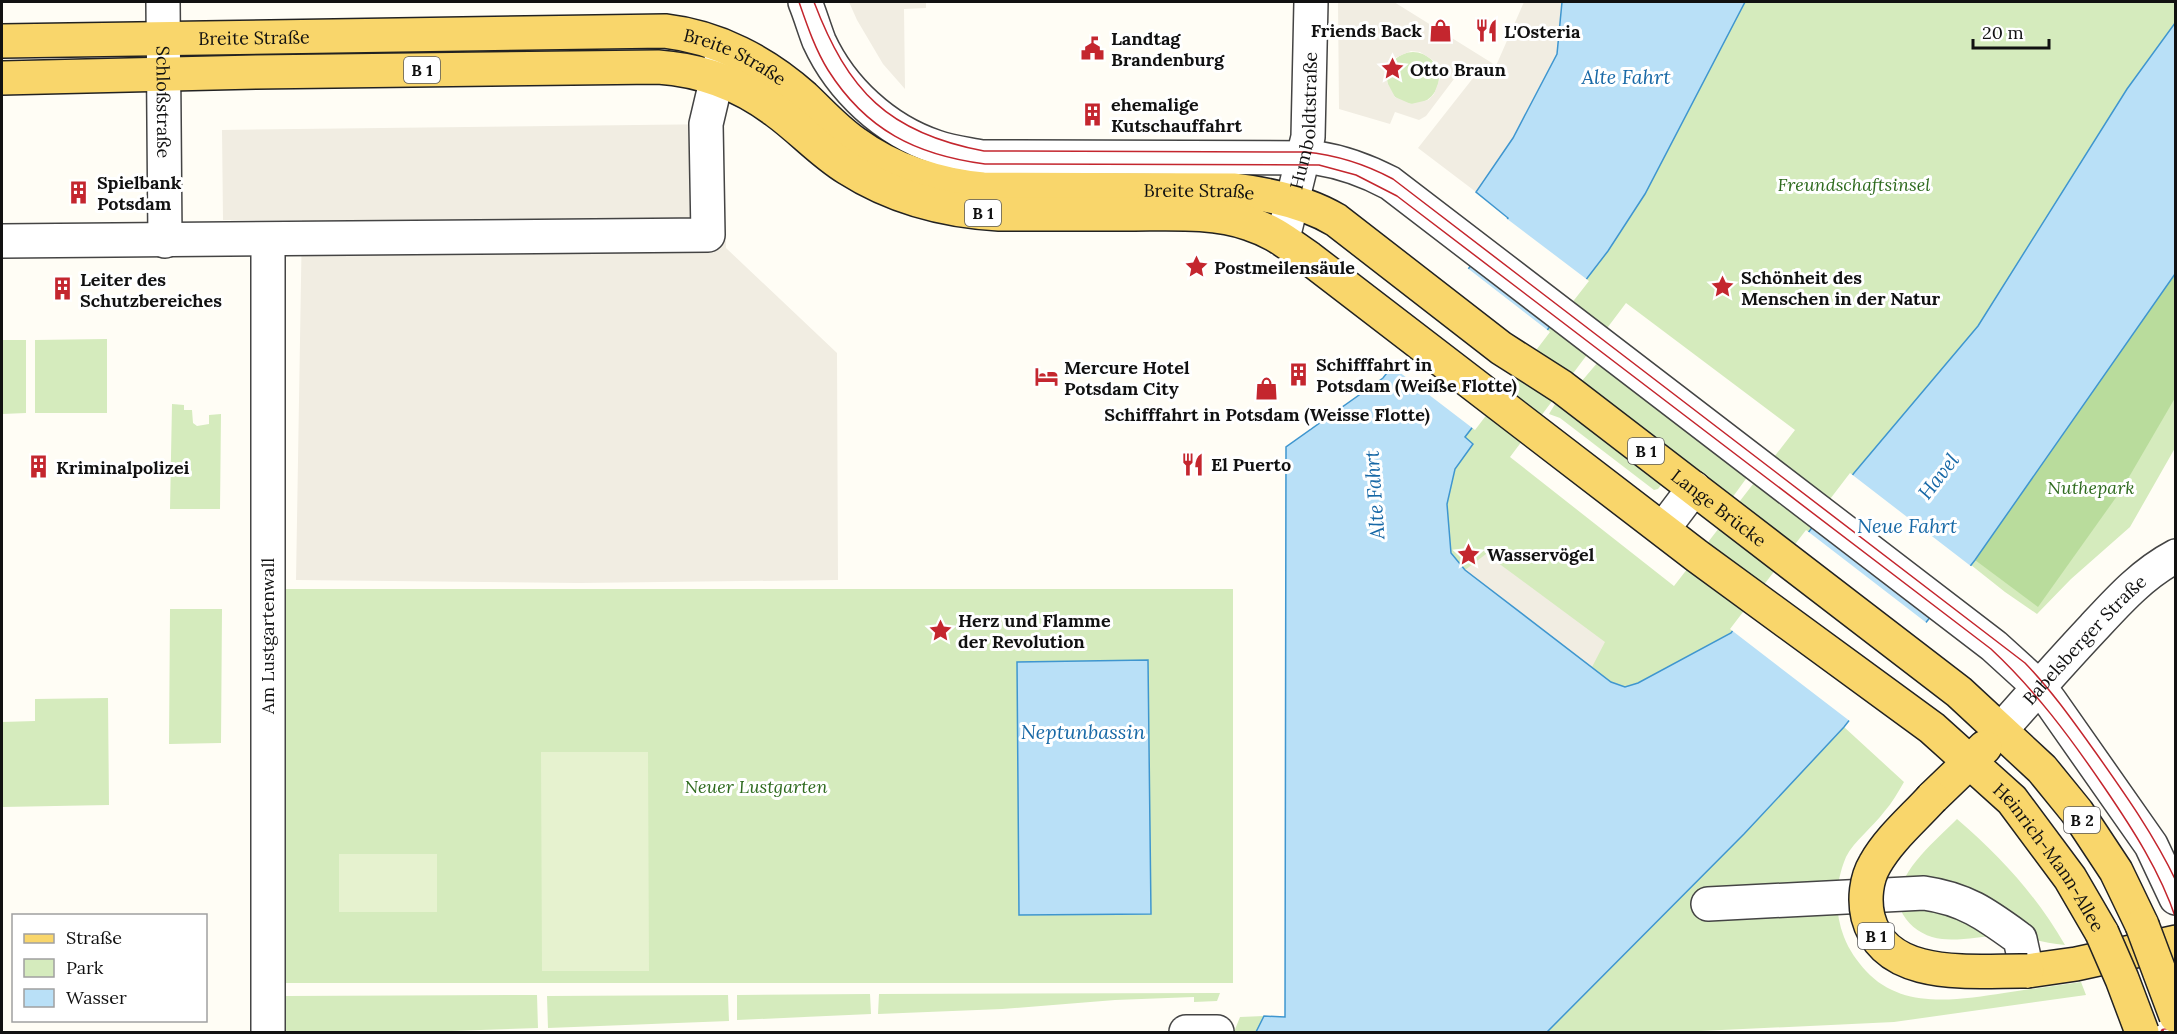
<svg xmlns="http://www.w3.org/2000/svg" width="2177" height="1034" viewBox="0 0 2177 1034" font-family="Lora,serif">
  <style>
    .green { fill: #d5ebbd; fill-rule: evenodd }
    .forest { fill: #b9dc9c }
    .pitch { fill: #e6f2cf }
    .plaza { fill: #f1ede2; fill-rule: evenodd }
    .water { fill: #b9e0f7; stroke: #3f96cf; stroke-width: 1.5 }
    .pier { fill: #fffdf5 }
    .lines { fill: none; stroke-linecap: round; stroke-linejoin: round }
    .minor-casing { stroke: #444; stroke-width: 36 }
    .major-casing { stroke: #222; stroke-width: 36 }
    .minor { stroke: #fff; stroke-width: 33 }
    .major { stroke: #f9d66b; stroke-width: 33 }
    .tram { stroke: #c4262e; stroke-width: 1.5 }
    .rail-casing { stroke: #c4262e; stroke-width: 7 }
    .rail { stroke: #fff; stroke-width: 4.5; stroke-dasharray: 14; stroke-linecap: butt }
    .major-bridge-casing { stroke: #222; stroke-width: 36; stroke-linecap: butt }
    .major-bridge { stroke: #f9d66b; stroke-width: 33 }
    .labels { text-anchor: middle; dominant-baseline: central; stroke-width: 6; stroke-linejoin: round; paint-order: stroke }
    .shield { fill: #fff; stroke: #585858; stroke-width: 1.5 }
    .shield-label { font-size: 16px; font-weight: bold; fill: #111 }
    .poi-label { font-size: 18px; font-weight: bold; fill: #111; stroke: #fff; text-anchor: start }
    .street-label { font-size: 18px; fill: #111; stroke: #fff }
    .park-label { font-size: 18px; font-style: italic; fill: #2f6b1f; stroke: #fff }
    .water-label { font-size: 20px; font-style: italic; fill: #1768a6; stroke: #fff }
  </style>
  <rect width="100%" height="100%" fill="#fffdf5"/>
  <!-- green -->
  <path class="green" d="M1745,2H2175V23L2127,89L1978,326L1854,473L1731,633L1638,683L1625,687L1611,682L1465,570L1451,553L1447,504L1455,469L1473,444L1465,437L1608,251L1645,194ZM1626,303L1795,430L1674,586L1510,457Z
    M1387 78a26 26 0 1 1 52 0a26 26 0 1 1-52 0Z
    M2175,274V448L2130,527L2071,579L2037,614L2005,592L1971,565Z
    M107,339V413H35V340Z
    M2,340H26V413L2,414Z
    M1598,362L1748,476L1732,498L1581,382Z
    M172,404L184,405V410H192L193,423L197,426L209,424V415L221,414L220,509H170Z
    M1555,404L1571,411L1662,484L1658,489L1654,490L1560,418L1549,414Z
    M279,589H1233V983H278Z
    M170,609H222L221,743L169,744Z
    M108,698L109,805L2,807V722L35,721V699Z
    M1844,727L1904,782C1898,792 1892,803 1884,812C1873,827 1854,841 1846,857C1835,883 1834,911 1844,937C1849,950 1857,961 1866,971C1902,1010 1957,1000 2004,993C2029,989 2055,986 2081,982L2086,995L1894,1022L1679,1032H1547L1744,834Z
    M1957,819C2001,857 2036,895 2065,945C2045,943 2027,937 2006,936C1985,935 1963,941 1942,939C1929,938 1914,930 1906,919C1880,884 1934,843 1957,819Z
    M1220,993L1217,1001L1194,1002V997L1115,1000L1002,1009L878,1014L879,994Z
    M870,994L871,1014L737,1020V995Z
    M537,995L538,1028L422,1032H286V996Z
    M728,995L729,1021L548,1028L547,996Z
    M1264,1016L1256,1032H1234L1240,1017Z"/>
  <!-- forest -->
  <path class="forest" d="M2175,274V398L2122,489L2038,607L1975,560Z"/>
  <!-- pitch -->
  <path class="pitch" d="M541,752H648L649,971H542Z
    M339,854H437V912H339Z"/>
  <!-- plaza -->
  <path class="plaza" d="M849,2H926V8L904,9L905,89L883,64L857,20Z
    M1338,2H1394L1492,63L1494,66L1457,75L1426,116L1419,120L1395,112L1390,124L1339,109ZM1411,51L1420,52L1434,61L1440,78L1434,94L1428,100L1411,104L1395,97L1387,82V74L1395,58Z
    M1524,2H1562L1557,54L1513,138L1476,192L1418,148L1477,73L1495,68Z
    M723,124L726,248L837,353L838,580L579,583L296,580L302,220H223L222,130Z
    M1486,554L1605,642L1592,667L1465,570Z"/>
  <!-- water -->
  <path class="water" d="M1562,2H1745L1645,194L1608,251L1465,437L1473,444L1455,469L1447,504L1451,553L1465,570L1611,682L1625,687L1638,683L1731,633L1854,473L1978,326L2127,89L2175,23V274L1975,560L1844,727L1744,834L1547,1032H1256L1264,1016L1285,1017L1286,447L1383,378L1508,218L1476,192L1513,138L1557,54Z
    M1148,660L1151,914L1019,915L1017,662Z"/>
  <!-- pier -->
  <path class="pier" d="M1473,193L1589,281L1553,327L1469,263L1504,218Z
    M1466,267L1550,332L1475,430L1390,365Z
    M1850,473L1972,567L1933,618L1811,524Z
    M1806,530L1928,624L1851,722L1730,629Z"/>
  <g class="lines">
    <defs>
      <g id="minor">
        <path id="s1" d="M163,2L165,241"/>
        <path d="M805,2C810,14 814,28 819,41C841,89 885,130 936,147C950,152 966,154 981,157L1317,158C1343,162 1367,171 1390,183L1994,646L2039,687L2050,701L2151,845L2176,898"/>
        <path id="s2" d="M1283,238L1308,137L1311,2"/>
        <path d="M268,240V1032"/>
        <path d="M2,241L708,235L706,124L723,52"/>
        <path d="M1663,529L1694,488"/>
        <path id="s3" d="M2001,730C2031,696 2061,662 2093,628C2118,601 2142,574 2176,556"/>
        <path d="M1708,904L1924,893C1966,899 1987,915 2020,939L2027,971"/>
        <path d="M1186,1032H1217"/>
      </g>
      <g id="major">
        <path id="s4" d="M2,41L665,31C717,37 765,62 804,97C821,113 836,130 855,143C892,170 938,185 983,189L1233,190C1267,194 1306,202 1336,220L1501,348L1562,387L1959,692L2042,769L2077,812L2116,871L2142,925"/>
        <path id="s5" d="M2,78L256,72L658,67C701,70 742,85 776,111C801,129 821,152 847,168C894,198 944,211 999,214C1043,214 1087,214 1131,214C1170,214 1213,211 1250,224C1275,232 1288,244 1309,258L1697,556L1932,728L2012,800L2070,878L2102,933"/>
        <path d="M1932,798L1985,747"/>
        <path d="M2027,971L2076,964L2176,942"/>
      </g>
    </defs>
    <!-- minor casing -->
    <use href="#minor" class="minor-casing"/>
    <!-- major casing -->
    <use href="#major" class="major-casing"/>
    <!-- minor -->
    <use href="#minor" class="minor"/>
    <!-- major -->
    <use href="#major" class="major"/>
    <!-- tram -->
    <path class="tram" d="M799,2C807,25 815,49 828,70C866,130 916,155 985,164L1319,165L1356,175L1397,196L1991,649C2035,690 2070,737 2104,787C2132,828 2160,871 2176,919
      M814,2C848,91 888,133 984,151L1305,152C1337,155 1365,164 1393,179L2025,663C2052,691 2073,721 2096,753C2125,794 2154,835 2176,881"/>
    <defs>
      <path id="rail" d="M2164,1032L2176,1031"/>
    </defs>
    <!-- rail casing -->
    <use href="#rail" class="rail-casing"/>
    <!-- rail -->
    <use href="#rail" class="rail"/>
    <defs>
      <path id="major-bridge" d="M1932,798C1913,819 1889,839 1875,864C1866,879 1864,900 1868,917C1885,983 1975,970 2027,971
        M2142,925L2176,1016
        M2102,933L2122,979L2142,1032"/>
    </defs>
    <!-- major-bridge casing -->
    <use href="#major-bridge" class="major-bridge-casing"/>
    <!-- major-bridge -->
    <use href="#major-bridge" class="major-bridge"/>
  </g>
  <!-- icons -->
  <defs>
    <symbol id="shop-bare" viewBox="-9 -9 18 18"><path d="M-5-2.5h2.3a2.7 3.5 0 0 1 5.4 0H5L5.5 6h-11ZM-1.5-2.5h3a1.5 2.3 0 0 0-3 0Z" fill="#c4262e" stroke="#fff" stroke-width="2.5" paint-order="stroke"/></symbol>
    <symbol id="restaurant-bare" viewBox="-9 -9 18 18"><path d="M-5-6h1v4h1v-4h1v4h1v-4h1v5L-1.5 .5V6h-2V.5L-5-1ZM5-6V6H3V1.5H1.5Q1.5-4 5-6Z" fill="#c4262e" stroke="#fff" stroke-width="2.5" paint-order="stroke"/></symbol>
    <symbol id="civic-bare" viewBox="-9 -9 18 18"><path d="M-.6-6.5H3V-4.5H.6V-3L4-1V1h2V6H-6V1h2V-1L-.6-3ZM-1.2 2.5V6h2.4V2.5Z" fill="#c4262e" stroke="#fff" stroke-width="2.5" paint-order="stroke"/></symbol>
    <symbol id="sight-bare" viewBox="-9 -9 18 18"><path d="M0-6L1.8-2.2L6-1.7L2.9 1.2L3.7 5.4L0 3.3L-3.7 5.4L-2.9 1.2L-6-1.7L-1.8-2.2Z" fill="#c4262e" stroke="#fff" stroke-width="2.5" paint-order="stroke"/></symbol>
    <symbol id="building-bare" viewBox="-9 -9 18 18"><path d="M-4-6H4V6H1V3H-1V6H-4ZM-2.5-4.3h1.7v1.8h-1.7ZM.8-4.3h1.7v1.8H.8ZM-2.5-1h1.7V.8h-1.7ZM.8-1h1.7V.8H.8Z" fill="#c4262e" stroke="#fff" stroke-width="2.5" paint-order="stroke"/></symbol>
    <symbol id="hotel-bare" viewBox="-9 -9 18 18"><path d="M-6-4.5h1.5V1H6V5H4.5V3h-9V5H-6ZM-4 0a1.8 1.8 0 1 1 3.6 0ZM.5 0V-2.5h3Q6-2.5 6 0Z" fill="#c4262e" stroke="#fff" stroke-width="2.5" paint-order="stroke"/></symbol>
  </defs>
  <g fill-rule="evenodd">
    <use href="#shop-bare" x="1424" y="14" width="33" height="33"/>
    <use href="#restaurant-bare" x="1470" y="14" width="33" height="33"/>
    <use href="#civic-bare" x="1076" y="32" width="33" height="33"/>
    <use href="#sight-bare" x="1376" y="52" width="33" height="33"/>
    <use href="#building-bare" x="1076" y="98" width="33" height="33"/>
    <use href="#building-bare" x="62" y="176" width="33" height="33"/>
    <use href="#sight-bare" x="1180" y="250" width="33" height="33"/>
    <use href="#sight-bare" x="1706" y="270" width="33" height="33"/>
    <use href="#building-bare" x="46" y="272" width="33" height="33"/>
    <use href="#building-bare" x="1282" y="358" width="33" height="33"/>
    <use href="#hotel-bare" x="1030" y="360" width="33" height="33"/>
    <use href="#shop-bare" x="1250" y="372" width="33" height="33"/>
    <use href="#restaurant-bare" x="1176" y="448" width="33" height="33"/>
    <use href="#building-bare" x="22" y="450" width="33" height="33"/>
    <use href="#sight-bare" x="1452" y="538" width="33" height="33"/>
    <use href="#sight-bare" x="924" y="614" width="33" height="33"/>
  </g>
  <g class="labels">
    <!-- shield labels -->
    <g class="shield">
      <rect x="404" y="57" width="36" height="26" rx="4.5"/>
      <rect x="965" y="200" width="36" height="26" rx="4.5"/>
      <rect x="1628" y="438" width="36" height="26" rx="4.5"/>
      <rect x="2064" y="807" width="36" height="26" rx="4.5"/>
      <rect x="1858" y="923" width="36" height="26" rx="4.5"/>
    </g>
    <g class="shield-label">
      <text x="422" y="70">B 1</text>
      <text x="983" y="213">B 1</text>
      <text x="1646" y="451">B 1</text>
      <text x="2082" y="820">B 2</text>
      <text x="1876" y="936">B 1</text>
    </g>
    <!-- poi labels -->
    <g class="poi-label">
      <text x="1422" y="30" text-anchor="end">Friends Back</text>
      <text x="1504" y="31">L'Osteria</text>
      <text x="1111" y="38">Landtag<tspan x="1111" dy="21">Brandenburg</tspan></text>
      <text x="1410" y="69">Otto Braun</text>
      <text x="1111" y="104">ehemalige<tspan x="1111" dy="21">Kutschauffahrt</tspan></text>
      <text x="97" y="182">Spielbank<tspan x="97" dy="21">Potsdam</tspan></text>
      <text x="1214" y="267">Postmeilensäule</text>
      <text x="1741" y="277">Schönheit des<tspan x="1741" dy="21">Menschen in der Natur</tspan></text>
      <text x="80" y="279">Leiter des<tspan x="80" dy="21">Schutzbereiches</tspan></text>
      <text x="1316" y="364">Schifffahrt in<tspan x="1316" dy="21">Potsdam (Weiße Flotte)</tspan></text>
      <text x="1064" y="367">Mercure Hotel<tspan x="1064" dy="21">Potsdam City</tspan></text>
      <text x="1267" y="414" text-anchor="middle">Schifffahrt in Potsdam (Weisse Flotte)</text>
      <text x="1211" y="464">El Puerto</text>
      <text x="56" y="467">Kriminalpolizei</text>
      <text x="1487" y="554">Wasservögel</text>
      <text x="958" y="620">Herz und Flamme<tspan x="958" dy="21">der Revolution</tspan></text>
    </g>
    <!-- street labels -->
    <g class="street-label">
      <text stroke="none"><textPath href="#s4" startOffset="252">Breite Straße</textPath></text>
      <text stroke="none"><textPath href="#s4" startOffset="738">Breite Straße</textPath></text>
      <text stroke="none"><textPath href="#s1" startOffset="100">Schloßstraße</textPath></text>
      <text stroke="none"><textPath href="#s2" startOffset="120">Humboldtstraße</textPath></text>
      <text stroke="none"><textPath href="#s4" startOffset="1242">Breite Straße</textPath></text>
      <text stroke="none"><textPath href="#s4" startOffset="1863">Lange Brücke</textPath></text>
      <text transform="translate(267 636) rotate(-90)">Am Lustgartenwall</text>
      <text stroke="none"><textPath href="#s3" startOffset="123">Babelsberger Straße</textPath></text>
      <text stroke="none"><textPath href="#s5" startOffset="2312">Heinrich-Mann-Allee</textPath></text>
    </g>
    <!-- park labels -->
    <g class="park-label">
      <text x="1854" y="184">Freundschaftsinsel</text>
      <text x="2091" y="487">Nuthepark</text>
      <text x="756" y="786">Neuer Lustgarten</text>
    </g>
    <!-- water labels -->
    <g class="water-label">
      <text x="1626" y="76">Alte Fahrt</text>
      <text transform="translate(1938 476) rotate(-52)">Havel</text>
      <text transform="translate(1374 495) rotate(-94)">Alte Fahrt</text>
      <text x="1907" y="525">Neue Fahrt</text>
      <text x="1083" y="731">Neptunbassin</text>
    </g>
  </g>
  <!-- border -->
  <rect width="2177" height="1034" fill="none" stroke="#111111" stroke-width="6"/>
  <!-- legend -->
  <rect x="12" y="914" width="195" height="108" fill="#ffffff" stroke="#a0a0a0" stroke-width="1.5"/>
  <rect x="24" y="934" width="30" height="9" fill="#f9d66b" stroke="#a0a0a0" stroke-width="1.5"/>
  <text x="66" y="944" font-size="18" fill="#111111">Straße</text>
  <rect x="24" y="959" width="30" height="18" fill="#d5ebbd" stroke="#a0a0a0" stroke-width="1.5"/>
  <text x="66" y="974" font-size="18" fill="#111111">Park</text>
  <rect x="24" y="989" width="30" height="18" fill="#b9e0f7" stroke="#a0a0a0" stroke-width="1.5"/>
  <text x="66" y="1004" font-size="18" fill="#111111">Wasser</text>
  <!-- scale -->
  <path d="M1973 39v9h76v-9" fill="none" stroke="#111111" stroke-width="3"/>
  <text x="1982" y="39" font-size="18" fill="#111111" stroke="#ffffff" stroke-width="4.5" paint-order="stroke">20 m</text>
</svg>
